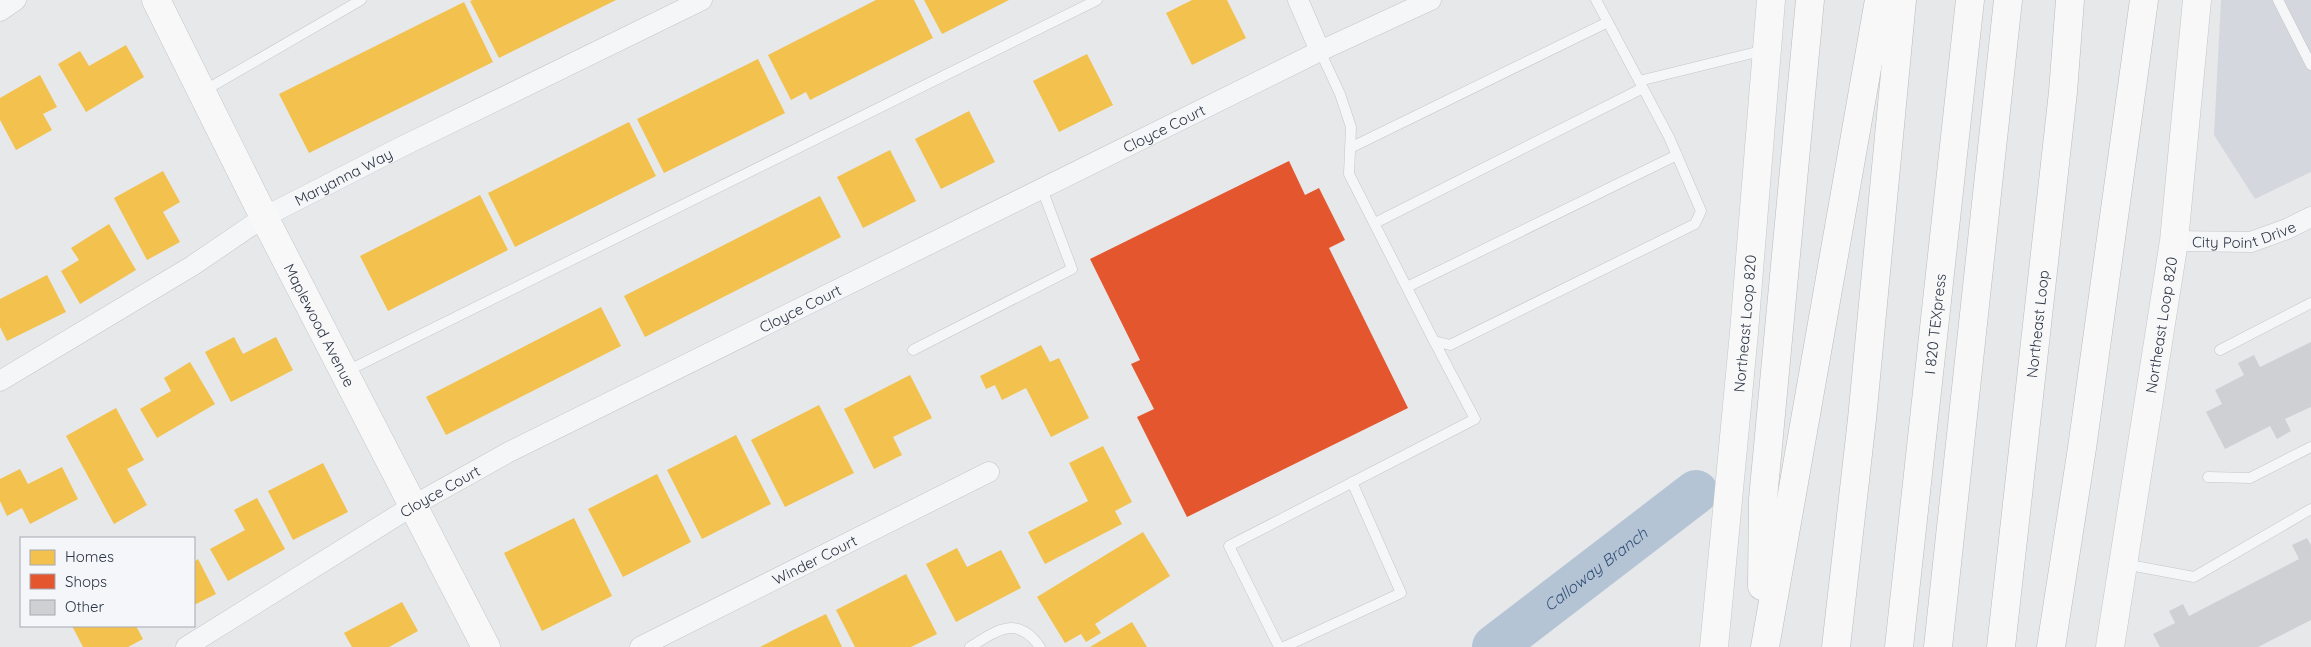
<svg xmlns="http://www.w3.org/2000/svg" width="2311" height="647" viewBox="0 0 2311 647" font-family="Quicksand,sans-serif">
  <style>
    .built { fill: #d4d7dd }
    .homes { fill: #f2c14e }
    .shops { fill: #e4572e }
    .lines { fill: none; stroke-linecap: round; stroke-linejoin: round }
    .river { stroke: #b4c4d5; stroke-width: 44 }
    .building { fill: #ced0d3 }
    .lane-casing { stroke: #c4c6c8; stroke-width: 11 }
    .street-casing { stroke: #c4c6c8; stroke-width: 21 }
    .secondary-casing { stroke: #c4c6c8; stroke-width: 29 }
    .highway-casing { stroke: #b8bbbf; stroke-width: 29 }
    .lane { stroke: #f5f6f7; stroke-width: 10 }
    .street { stroke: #f5f6f7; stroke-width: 20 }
    .secondary { stroke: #f8f8f8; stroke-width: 28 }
    .highway { stroke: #f8f8f8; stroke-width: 28 }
    .labels { text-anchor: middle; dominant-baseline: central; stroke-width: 5; stroke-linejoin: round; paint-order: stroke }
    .street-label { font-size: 15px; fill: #2b3445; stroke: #f4f6f9 }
    .water-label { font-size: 16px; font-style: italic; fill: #34527a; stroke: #f4f6f9 }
  </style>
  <rect width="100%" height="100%" fill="#e6e8ea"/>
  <!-- built -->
  <path class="built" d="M2221,0H2311V172L2255,199L2214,135Z"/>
  <!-- homes -->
  <path class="homes" d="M473,0H616L499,58L470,1Z
    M876,0H914L933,38L810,100L806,92L791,100L768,55Z
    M924,0H1009L942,34Z
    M1192,0H1227L1246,38L1192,65L1166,13Z
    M464,2L493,62L309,153L279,94Z
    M126,45L144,77L86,112L58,64L80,51L89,66Z
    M1087,54L1113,105L1059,132L1033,81Z
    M758,59L785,113L664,173L637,119Z
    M40,75L57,107L43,114L52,130L16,150L0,120V98Z
    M969,111L995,162L941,189L915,139Z
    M629,122L656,176L515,247L488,193Z
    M890,150L916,201L863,228L837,177Z
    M163,171L180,202L163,212L180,242L147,260L114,198Z
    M480,195L508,250L388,311L360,256Z
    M820,196L841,237L645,337L624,296Z
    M109,224L136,270L80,304L61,271L79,260L71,248Z
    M47,275L66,312L7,341L0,327V299Z
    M601,307L621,346L446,435L426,397Z
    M234,337L243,354L276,337L293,370L231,402L205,352Z
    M1041,345L1050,362L1059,358L1089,418L1051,437L1026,388L1002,400L995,385L986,389L980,376Z
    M190,362L215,404L157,438L140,409L171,391L164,378Z
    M910,375L932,418L893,437L902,455L874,469L844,409Z
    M819,405L854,473L785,507L751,440Z
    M116,408L144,460L127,469L147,505L114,524L66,436Z
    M736,435L771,504L702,539L667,470Z
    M1103,446L1132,502L1115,511L1122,524L1045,564L1028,532L1088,501L1069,463Z
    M323,463L348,512L293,540L268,491Z
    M62,467L78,499L30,524L22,508L7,516L0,501V479L20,469L28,484Z
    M657,474L691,542L623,577L588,509Z
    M257,498L285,549L228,581L210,549L245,530L234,510Z
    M574,518L612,596L542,631L504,553Z
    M1143,532L1170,576L1095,624L1101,633L1086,642L1081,634L1065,643L1037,597Z
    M957,548L967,567L1001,550L1021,588L956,622L926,564Z
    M198,559L216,594L194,605V562Z
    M906,574L937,634L911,647H855L836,610Z
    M402,602L418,631L389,647H352L344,633Z
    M826,614L842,647H760L791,631Z
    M1132,622L1147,647H1090Z
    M72,626H136L143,639L128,647H83Z"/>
  <!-- shops -->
  <path class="shops" d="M1289,161L1305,195L1319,188L1345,240L1329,248L1408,408L1187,517L1137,417L1154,409L1131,364L1140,360L1090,259Z"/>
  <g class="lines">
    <!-- river -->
    <path class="river" id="s1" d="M1494,647L1696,492"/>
  </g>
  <!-- building -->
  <path class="building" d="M2311,342V407L2285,419L2291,431L2277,439L2270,426L2225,449L2206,412L2222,404L2215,390L2244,375L2238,363L2254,355L2260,367Z
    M2307,538L2311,545V620L2258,647H2160L2153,634L2175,623L2169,611L2183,604L2189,616L2299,559L2292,545Z"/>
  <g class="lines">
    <defs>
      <path id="lane" d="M2278,0L2311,65
        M1320,51L1340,94L1351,127L1349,174L1434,341L1450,345L1695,224L1701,211L1669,137L1596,0
        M1639,81L1765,50
        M202,92L361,0
        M1350,148L1608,22
        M1375,223L1643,88
        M1407,287L1677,155
        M913,350L1072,269L1042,189
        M2220,350L2311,303
        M345,372L1097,0
        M2208,477L2250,478L2311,447
        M2124,564L2194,577L2311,509
        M970,647C996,631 1017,614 1040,647
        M1279,647L1229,546L1475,419L1434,341
        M1284,647L1401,593L1352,482"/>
      <g id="street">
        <path d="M1298,0L1320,51"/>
        <path d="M0,11L16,0"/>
        <path id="s2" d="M2174,241L2251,242L2287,229L2311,217"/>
        <path id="s3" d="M0,381L192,266L264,217L399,148L702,0"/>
        <path id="s4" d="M186,647L414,505L509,452L1320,51L1431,0"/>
        <path id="s5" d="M640,647L989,472"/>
      </g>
      <g id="secondary">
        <path id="s6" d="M156,0L264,217L486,647"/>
        <path id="s7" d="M1714,647L1744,332L1771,0"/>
        <path id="s8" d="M2110,647L2174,241L2197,0"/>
      </g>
      <g id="highway">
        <path d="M1762,586L1763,499L1810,0"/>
        <path d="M1765,647L1879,0"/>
        <path d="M1836,647L1862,419L1902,0"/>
        <path id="s9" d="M1899,647L1970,0"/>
        <path d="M1938,647L2008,0"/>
        <path id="s10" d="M2001,647L2063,92L2070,0"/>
        <path d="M2051,647L2082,448L2144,0"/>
      </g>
    </defs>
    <!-- lane casing -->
    <use href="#lane" class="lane-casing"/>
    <!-- street casing -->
    <use href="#street" class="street-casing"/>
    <!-- secondary casing -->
    <use href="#secondary" class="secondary-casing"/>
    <!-- highway casing -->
    <use href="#highway" class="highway-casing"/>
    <!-- lane -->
    <use href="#lane" class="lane"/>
    <!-- street -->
    <use href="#street" class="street"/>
    <!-- secondary -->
    <use href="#secondary" class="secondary"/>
    <!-- highway -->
    <use href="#highway" class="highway"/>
  </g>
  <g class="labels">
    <!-- street labels -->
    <g class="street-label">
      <text stroke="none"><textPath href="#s4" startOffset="1108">Cloyce Court</textPath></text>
      <text stroke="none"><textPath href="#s3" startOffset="400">Maryanna Way</textPath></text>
      <text stroke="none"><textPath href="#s2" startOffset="71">City Point Drive</textPath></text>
      <text stroke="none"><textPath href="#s4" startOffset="702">Cloyce Court</textPath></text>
      <text stroke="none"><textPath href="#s6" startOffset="364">Maplewood Avenue</textPath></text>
      <text stroke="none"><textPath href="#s7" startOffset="325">Northeast Loop 820</textPath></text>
      <text stroke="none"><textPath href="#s9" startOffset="325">I 820 TEXpress</textPath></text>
      <text stroke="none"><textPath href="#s10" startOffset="325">Northeast Loop</textPath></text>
      <text stroke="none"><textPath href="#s8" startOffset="326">Northeast Loop 820</textPath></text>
      <text stroke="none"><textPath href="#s4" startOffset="298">Cloyce Court</textPath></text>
      <text stroke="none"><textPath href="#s5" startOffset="195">Winder Court</textPath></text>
    </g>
    <!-- water labels -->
    <g class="water-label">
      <text stroke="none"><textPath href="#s1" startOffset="128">Calloway Branch</textPath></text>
    </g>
  </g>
  <!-- legend -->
  <rect x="20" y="537" width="175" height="90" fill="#f4f6f9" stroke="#a4a8b1"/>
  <rect x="30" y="550" width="25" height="15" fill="#f2c14e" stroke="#a4a8b1"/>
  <text x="65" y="562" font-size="15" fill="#2b3445">Homes</text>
  <rect x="30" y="574" width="25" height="15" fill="#e4572e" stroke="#a4a8b1"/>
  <text x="65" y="587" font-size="15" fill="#2b3445">Shops</text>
  <rect x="30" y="600" width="25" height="15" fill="#ced0d3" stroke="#a4a8b1"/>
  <text x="65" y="612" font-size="15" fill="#2b3445">Other</text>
</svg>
